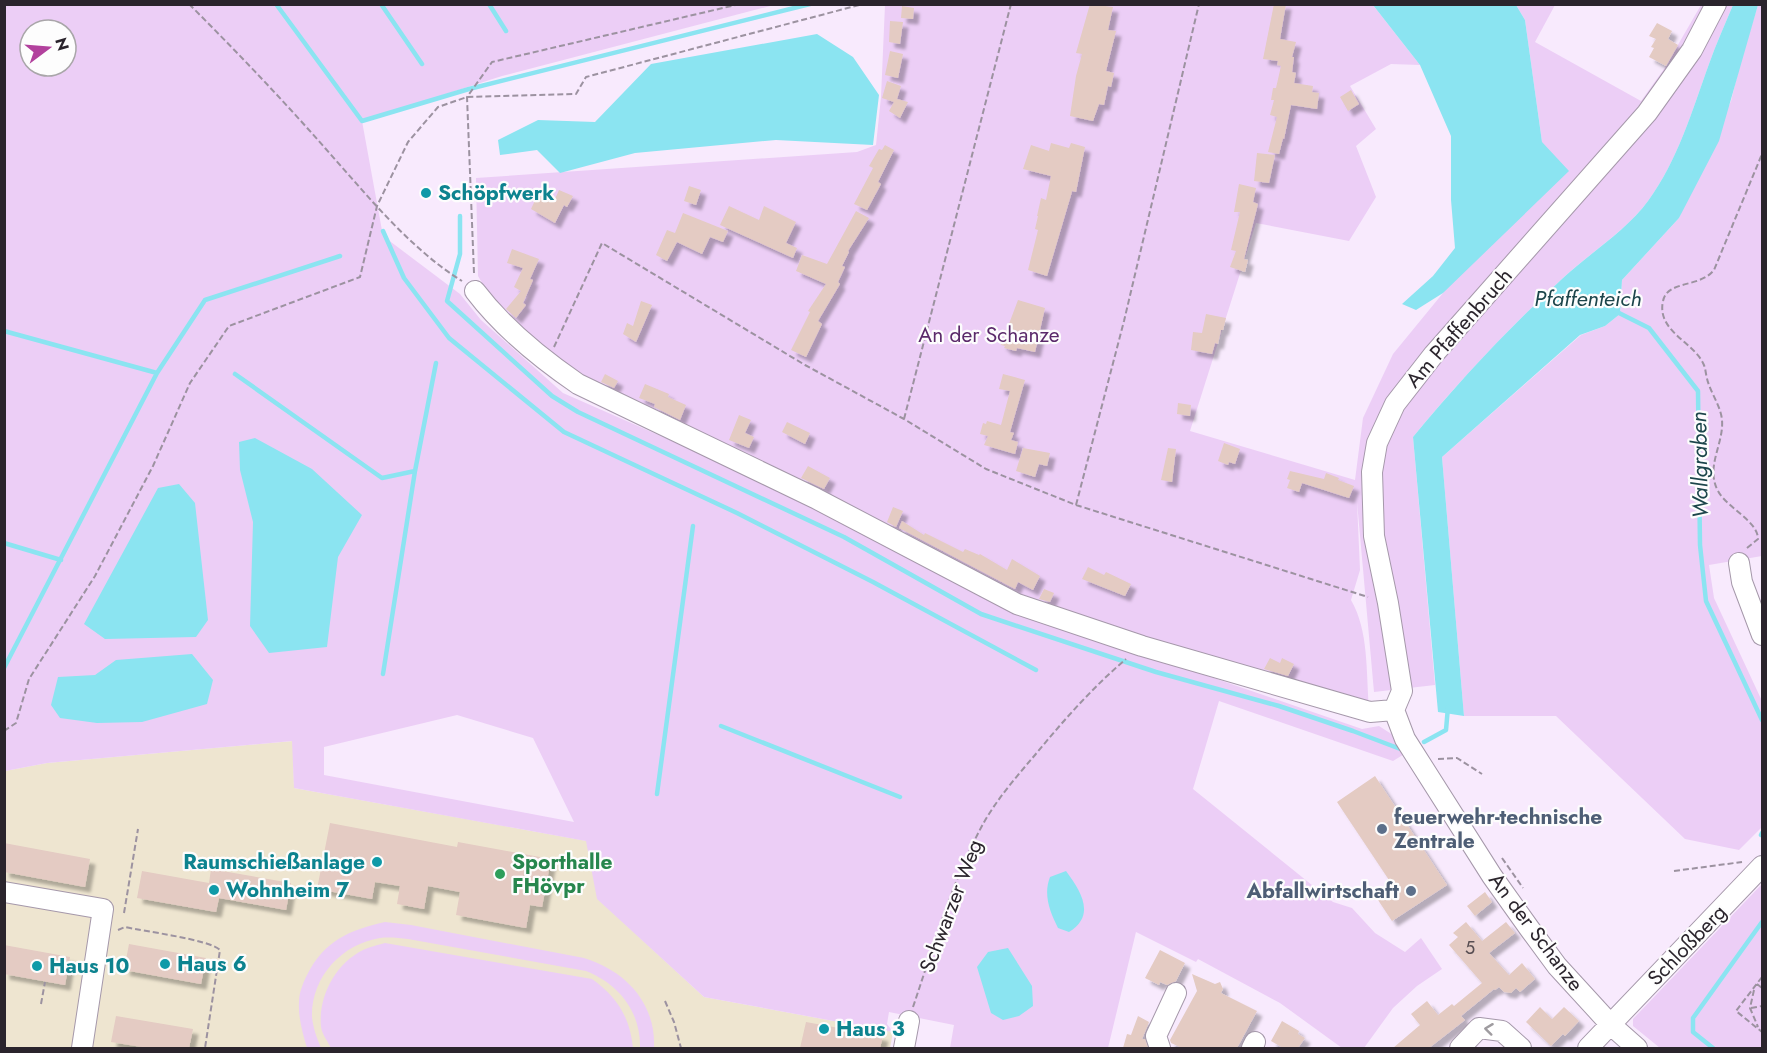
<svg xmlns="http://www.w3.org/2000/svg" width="1767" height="1053" viewBox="0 0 1767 1053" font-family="Jost,sans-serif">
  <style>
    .education { fill: #eee5d0 }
    .green { fill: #eccef6; fill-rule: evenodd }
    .water { fill: #8be4f1 }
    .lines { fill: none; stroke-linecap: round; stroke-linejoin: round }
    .stream { stroke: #8be4f1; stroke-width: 4.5 }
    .building { fill: #e4cbc3; filter: url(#shadow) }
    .minor-casing { stroke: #a598aa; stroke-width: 22 }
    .path { stroke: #9c92a0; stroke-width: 2; stroke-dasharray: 6 3; stroke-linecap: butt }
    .minor { stroke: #fff; stroke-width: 20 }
    .oneway { stroke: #9f9ca0 }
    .culture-dot { fill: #0f9aa8; stroke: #fdfdfd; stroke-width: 2 }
    .service-dot { fill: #5c6f8a; stroke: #fdfdfd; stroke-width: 2 }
    .leisure-dot { fill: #2e9e5b; stroke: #fdfdfd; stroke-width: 2 }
    .labels { text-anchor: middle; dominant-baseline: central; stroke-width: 4.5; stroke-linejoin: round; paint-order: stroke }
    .number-label { font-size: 18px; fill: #584e52 }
    .culture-label { font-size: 21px; font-weight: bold; fill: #0d838f; stroke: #fdfdfd; text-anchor: start }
    .street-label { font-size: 21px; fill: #2a242c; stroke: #fdfdfd }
    .park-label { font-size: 21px; fill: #5b2a6b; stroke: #fdfdfd }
    .service-label { font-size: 21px; font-weight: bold; fill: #4e5e75; stroke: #fdfdfd; text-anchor: start }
    .leisure-label { font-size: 21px; font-weight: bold; fill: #27864d; stroke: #fdfdfd; text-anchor: start }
    .water-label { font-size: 22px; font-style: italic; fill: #1c454b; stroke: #fdfdfd }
  </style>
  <defs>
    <filter id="shadow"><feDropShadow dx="5.5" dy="5.5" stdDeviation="1.5" flood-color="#0004"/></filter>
  </defs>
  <rect width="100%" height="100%" fill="#f8eafd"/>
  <!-- education -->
  <path class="education" d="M293,741L294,788L587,841L598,899L704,997L893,1032L890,1048H5V771L47,763Z"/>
  <!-- green -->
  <path class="green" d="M5,5H774L502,76L362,121L383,236L460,294L481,320L563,393L763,481L1013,609L1362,729L1379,726L1393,735L1406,753L1393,761L1219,701L1193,789L1333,902L1352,908L1375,933L1405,952L1421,938L1442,969L1417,986L1393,1008L1364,1048H1342L1280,1003L1198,959L1196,962L1136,932L1108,1048H950L954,1025L889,1012L887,1024L893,1032L704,997L597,899L586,841L294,788L292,741L47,763L5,771ZM30,30H66V66H30ZM457,715L533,738L574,822L324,775V747Z
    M885,5H1373L1420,65L1391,64L1350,86L1376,129L1356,146L1376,197L1349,241L1256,223L1190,431L1355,480L1363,418L1393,354L1443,293L1542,142L1525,20L1516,5H1555L1535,42L1641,101L1664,69L1701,5H1733C1725,24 1716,44 1709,64C1692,111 1678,160 1648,201C1627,230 1590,253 1564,277C1510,327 1460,380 1413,437L1435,685L1374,692L1357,502L1360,570L1351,600C1369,631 1366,672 1369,708L1016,596L596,384L544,348L498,310L478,276L476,178L857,152L876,145L881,97Z
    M1758,5H1762V556L1709,565L1714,598L1762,701V827L1739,850L1685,839L1556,716H1464L1442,457L1581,335L1605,326L1620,314L1622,280L1679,218L1731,101L1741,60Z
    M1762,884V1048H1660L1633,1026V1019Z
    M385,922L411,925L584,958C626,971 656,1003 654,1048H640C641,1012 619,984 586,971L408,939C399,938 389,937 380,938C342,944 311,977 312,1017C313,1028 317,1038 321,1048H307C303,1034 298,1018 299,1002C299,993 303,983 307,975C324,941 349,930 385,922Z
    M385,943L592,979C617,997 630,1017 633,1048H331C328,1042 322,1034 321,1027C318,997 335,964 363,950C369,947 378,945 385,943Z"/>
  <!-- water -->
  <path class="water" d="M1373,5H1516L1525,20L1542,142L1569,171L1443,293L1416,310L1402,304L1433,276L1455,248L1451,200V136L1420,65Z
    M1733,5H1758L1719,141L1679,218L1622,280L1620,314L1605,326L1580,335L1442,457L1464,716L1438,712L1413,437C1460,380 1510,327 1563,278C1590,253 1627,230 1648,201C1678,160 1692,111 1709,64C1716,44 1725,24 1733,5Z
    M817,34L853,57L879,95L873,145L776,140L635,153L560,173L537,150L500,155L498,140L538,120L595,122L651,64Z
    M255,438L312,469L362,515L338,557L327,647L269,653L250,626L253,522L240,470L239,442Z
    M179,484L195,503L208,620L196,637L105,639L84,624L158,488Z
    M192,654L213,680L207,704L142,722L97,723L60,718L51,705L58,677L95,675L116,660Z
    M1066,871C1080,890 1097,915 1069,932L1058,928C1050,912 1043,895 1050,877Z
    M1008,948L1032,986L1033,1006L1019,1016L1003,1020L991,1013L977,967L988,952Z"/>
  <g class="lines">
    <!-- stream -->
    <path class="stream" d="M276,4L362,121L469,89L810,4
      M381,4L422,64
      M489,4L506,31
      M460,216V254L447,301L552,396L578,412L844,537L981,614L1156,672L1279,706L1353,731L1403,750
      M383,231L404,278L449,338L564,432L737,513L873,582L1036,670
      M1615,311L1649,328L1698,391L1700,545L1706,601L1762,720
      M4,331L157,373
      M235,374L382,478L415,471
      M4,543L61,560
      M4,668L157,373L205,300L340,256
      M383,674L415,471L436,363
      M721,726L900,797
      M1424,742L1446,730L1448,707
      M657,794L693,526
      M1761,835L1762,833
      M1713,1048L1693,1032V1018L1762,922"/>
  </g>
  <!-- building -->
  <path class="building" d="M1090,4L1113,7L1108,30L1116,31L1106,71L1114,73L1111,87L1108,86L1104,105L1099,104L1093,121L1070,116L1076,76L1082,54L1076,53Z
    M1274,4H1286L1280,39L1296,42L1292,57H1294L1292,72L1296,73L1294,83L1313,86L1312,92L1319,93L1317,109L1291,105L1284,139L1283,138L1279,154L1268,152L1277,117L1270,115L1274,100H1271L1273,88H1276L1281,66L1277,65L1278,61L1263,59Z
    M902,6L914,8L913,19L901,18Z
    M890,21L903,22L900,44L889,42Z
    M1657,23L1672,31L1668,39L1678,45L1666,66L1649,57L1654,48L1651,47L1656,39L1649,36Z
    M890,51L903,54L898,78L885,75Z
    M887,81L901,86L897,99L908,102L900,118L889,111L894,102L882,98Z
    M1351,90L1359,104L1348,111L1340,97Z
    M1051,143L1069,148L1071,143L1085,147L1076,192L1072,191L1071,195L1047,276L1028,270L1038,230L1035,229L1038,216H1037L1041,198L1046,200L1051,176L1023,169L1031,145L1049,151Z
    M885,145L894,150L878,182L881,184L867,210L854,204L873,168L869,166L879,149L882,150Z
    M1257,153L1275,155L1269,183L1254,181Z
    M1239,184L1256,188L1253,202L1258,204L1244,259L1248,260L1245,272L1230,267L1236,251L1231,250L1240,212H1234Z
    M689,186L701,190L696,205L684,201Z
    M559,190L573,196L567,207L564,205L555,223L531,209L538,194L554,201Z
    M729,206L759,220L764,206L796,222L786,243L797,248L793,258L720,225Z
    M856,211L869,218L848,251L849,252L842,266L845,267L838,282L840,284L818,321L822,324L806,357L791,350L810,312L808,311L826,284L796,271L802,255L827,264Z
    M683,213L728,231L723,242L710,237L702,254L677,242L667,261L656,255L667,230L675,233Z
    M512,249L539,259L530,279L533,280L523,303L526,305L516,318L506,309L521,291L514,287L523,268L507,263Z
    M1018,300L1045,308L1035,352L1017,348L1016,351L1004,348L1005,346L1001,345Z
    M641,301L652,305L636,342L623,334L627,323L633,326Z
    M1206,314L1226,318L1223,330H1221L1218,344L1215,343L1212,354L1191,350L1193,332L1202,333Z
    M605,374L618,381L614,388L601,382Z
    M1003,374L1025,380L1010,432L1014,433L1011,440L1018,442L1015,454L984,445L988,436L980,434L983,423L986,424L987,421L1001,425L1010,391L999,389Z
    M645,384L669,394L668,397L686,405L680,420L654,407L655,404L639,398Z
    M1178,403L1191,405L1190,416L1177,414Z
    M739,415L751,420L745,433L754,437L749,448L729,440Z
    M787,422L810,433L805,444L782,432Z
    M1224,443L1240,449L1235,464L1229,462L1228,465L1218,461Z
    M1023,448L1050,453L1047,466L1039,464L1035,477L1016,471Z
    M1168,448L1176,449L1172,482L1161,480Z
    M808,466L830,478L824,489L801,478Z
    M1290,471L1324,479L1326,473L1339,478L1338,480L1354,486L1349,498L1302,483L1299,492L1287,488L1290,480L1287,479Z
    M893,507L903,511L896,527L887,522Z
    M902,521L924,535L925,533L963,552L965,549L979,555L980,554L1007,570L1012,559L1040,576L1033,590L1018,582L1015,589L899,528Z
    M1088,567L1104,575L1106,572L1131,584L1125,596L1082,579Z
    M1044,589L1054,593L1050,602L1039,599Z
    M1270,658L1280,663L1282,658L1294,664L1288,676L1264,669Z
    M1375,776L1447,885L1392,921L1376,897L1393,886L1337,802Z
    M330,823L457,847L458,842L551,859L542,907L530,905L526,928L456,915L460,892L428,886L424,909L397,904L400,886L375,882L372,899L317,889Z
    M4,843L90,859L85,887L4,872Z
    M211,869L291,883L286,910L219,898L216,912L137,898L142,871L209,883Z
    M1485,892L1492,902L1475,916L1467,906Z
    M1466,922L1482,941L1506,922L1515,933L1489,953L1509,975L1522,963L1535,979L1520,992L1516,988L1511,993L1504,992L1499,987L1495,990L1494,989L1461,1016L1465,1020L1429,1048H1393L1420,1025L1411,1014L1427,1001L1438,1015L1452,1004L1454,1006L1482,983L1449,945L1458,937L1453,933Z
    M129,944L206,958L201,984L124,970Z
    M4,945L70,957L65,985L4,974Z
    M1160,950L1185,963L1176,981L1167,985L1160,982L1159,985L1145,978Z
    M1192,974L1215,984L1220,982L1223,989L1221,993L1257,1011L1237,1048H1182L1171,1043L1170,1040L1197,991Z
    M1540,1007L1552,1019L1564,1007L1579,1021L1565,1036L1563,1034L1551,1046L1526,1022Z
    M116,1016L193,1029L189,1048H148L111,1042Z
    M1138,1016L1149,1022L1142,1039H1145L1148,1048H1123L1127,1034L1131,1035Z
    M1282,1021L1299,1031L1298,1034L1305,1038L1298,1048H1283L1271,1041Z
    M806,1022L883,1036L880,1048H800Z"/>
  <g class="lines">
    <defs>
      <path id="minor" d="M475,291C503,328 540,358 578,384L815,498L1017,604L1142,646L1370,712L1394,710
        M1739,563L1742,582L1762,635
        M1394,710L1402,691L1388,603L1374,536L1372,472L1377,443L1395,404L1434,354L1647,113L1692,50L1716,4
        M1394,710L1405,739L1492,876L1529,928L1557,966L1611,1025L1637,1048
        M4,892L103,909L82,1048
        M904,1048L909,1021
        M1160,1048L1156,1036L1176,993
        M1252,1048L1255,1042
        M1460,1048L1479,1028L1502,1031L1521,1048
        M1588,1048L1762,866"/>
    </defs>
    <!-- minor casing -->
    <use href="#minor" class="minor-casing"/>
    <!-- path -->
    <path class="path" d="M189,4C236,51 281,98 325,148C367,195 409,248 462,281
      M474,273L467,97L492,62L740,4
      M554,347L602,243L805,365L904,419L986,469L1076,505L1368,597
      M904,419L1011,4
      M1076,505L1124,321L1199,4
      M1747,548L1758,539C1758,521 1727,508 1718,491C1705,467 1724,444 1722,420C1721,408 1713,396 1709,385C1707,380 1706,374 1705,368C1698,343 1656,333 1663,301C1667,280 1700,288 1714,270L1762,154
      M4,731L16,723L29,679L95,576L153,466L190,383L229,326L360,277L377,206L408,142L438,107L467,97L576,94L586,77L863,4
      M1438,759L1457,758L1482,774
      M1502,858L1523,888
      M1674,871L1742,862
      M124,913L138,829
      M118,930L125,927C143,931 211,940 220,950L205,1048
      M1762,977L1736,1011L1762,1032
      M1757,984L1762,988
      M1754,990L1750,1008L1758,1027
      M665,1001L674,1022L681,1048
      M41,1004L45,982
      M913,1007C934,945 952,881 983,824C997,799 1017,776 1035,755C1063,721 1093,687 1126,659
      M1751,1008L1762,1006"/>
    <!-- minor -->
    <use href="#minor" class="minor"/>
  </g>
  <!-- one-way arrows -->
  <defs><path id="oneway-chevron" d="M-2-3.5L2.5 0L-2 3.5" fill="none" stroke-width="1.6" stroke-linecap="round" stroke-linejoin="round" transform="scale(1.5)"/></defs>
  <use class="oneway" href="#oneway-chevron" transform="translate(1489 1029) rotate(-173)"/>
  <!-- markers -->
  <g class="culture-dot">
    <circle cx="426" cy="193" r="6"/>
    <circle cx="377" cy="862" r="6"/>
    <circle cx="214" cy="890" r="6"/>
    <circle cx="165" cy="964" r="6"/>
    <circle cx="37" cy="966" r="6"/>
    <circle cx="824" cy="1029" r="6"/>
  </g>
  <g class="service-dot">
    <circle cx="1382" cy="829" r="6"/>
    <circle cx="1411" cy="891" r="6"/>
  </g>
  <circle class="leisure-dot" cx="500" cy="874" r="6"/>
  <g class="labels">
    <!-- number labels -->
    <g class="number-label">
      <text x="1470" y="948">5</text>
    </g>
    <!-- culture labels -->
    <g class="culture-label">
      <text x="438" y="193">Schöpfwerk</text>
      <text x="365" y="862" text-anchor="end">Raumschießanlage</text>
      <text x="226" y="890">Wohnheim 7</text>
      <text x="177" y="964">Haus 6</text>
      <text x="49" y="966">Haus 10</text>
      <text x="836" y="1029">Haus 3</text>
    </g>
    <!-- street labels -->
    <g class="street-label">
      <text transform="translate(1459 328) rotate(-49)">Am Pfaffenbruch</text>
      <text transform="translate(951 906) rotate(-69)">Schwarzer Weg</text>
      <text transform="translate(1536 932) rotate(53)">An der Schanze</text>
      <text transform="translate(1687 945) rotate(-46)">Schloßberg</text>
    </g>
    <!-- park labels -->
    <g class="park-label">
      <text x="989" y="335">An der Schanze</text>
    </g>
    <!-- service labels -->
    <g class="service-label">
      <text x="1394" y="817">feuerwehr-technische<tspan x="1394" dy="24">Zentrale</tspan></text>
      <text x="1399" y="891" text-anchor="end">Abfallwirtschaft</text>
    </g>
    <!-- leisure labels -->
    <g class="leisure-label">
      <text x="512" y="862">Sporthalle<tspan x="512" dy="24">FHövpr</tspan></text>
    </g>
    <!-- water labels -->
    <g class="water-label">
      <text x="1588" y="298">Pfaffenteich</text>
      <text transform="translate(1699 465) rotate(-91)">Wallgraben</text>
    </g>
  </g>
  <!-- border -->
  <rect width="1767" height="1053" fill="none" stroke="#2a242c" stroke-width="12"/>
  <!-- north arrow -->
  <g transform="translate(48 48) rotate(74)"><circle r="28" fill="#fdfdfd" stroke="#a9a6a9" stroke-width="1.5"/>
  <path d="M0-4.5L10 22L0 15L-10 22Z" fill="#b2419d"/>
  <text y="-9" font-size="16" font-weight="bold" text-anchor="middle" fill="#2a242c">N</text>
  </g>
</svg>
